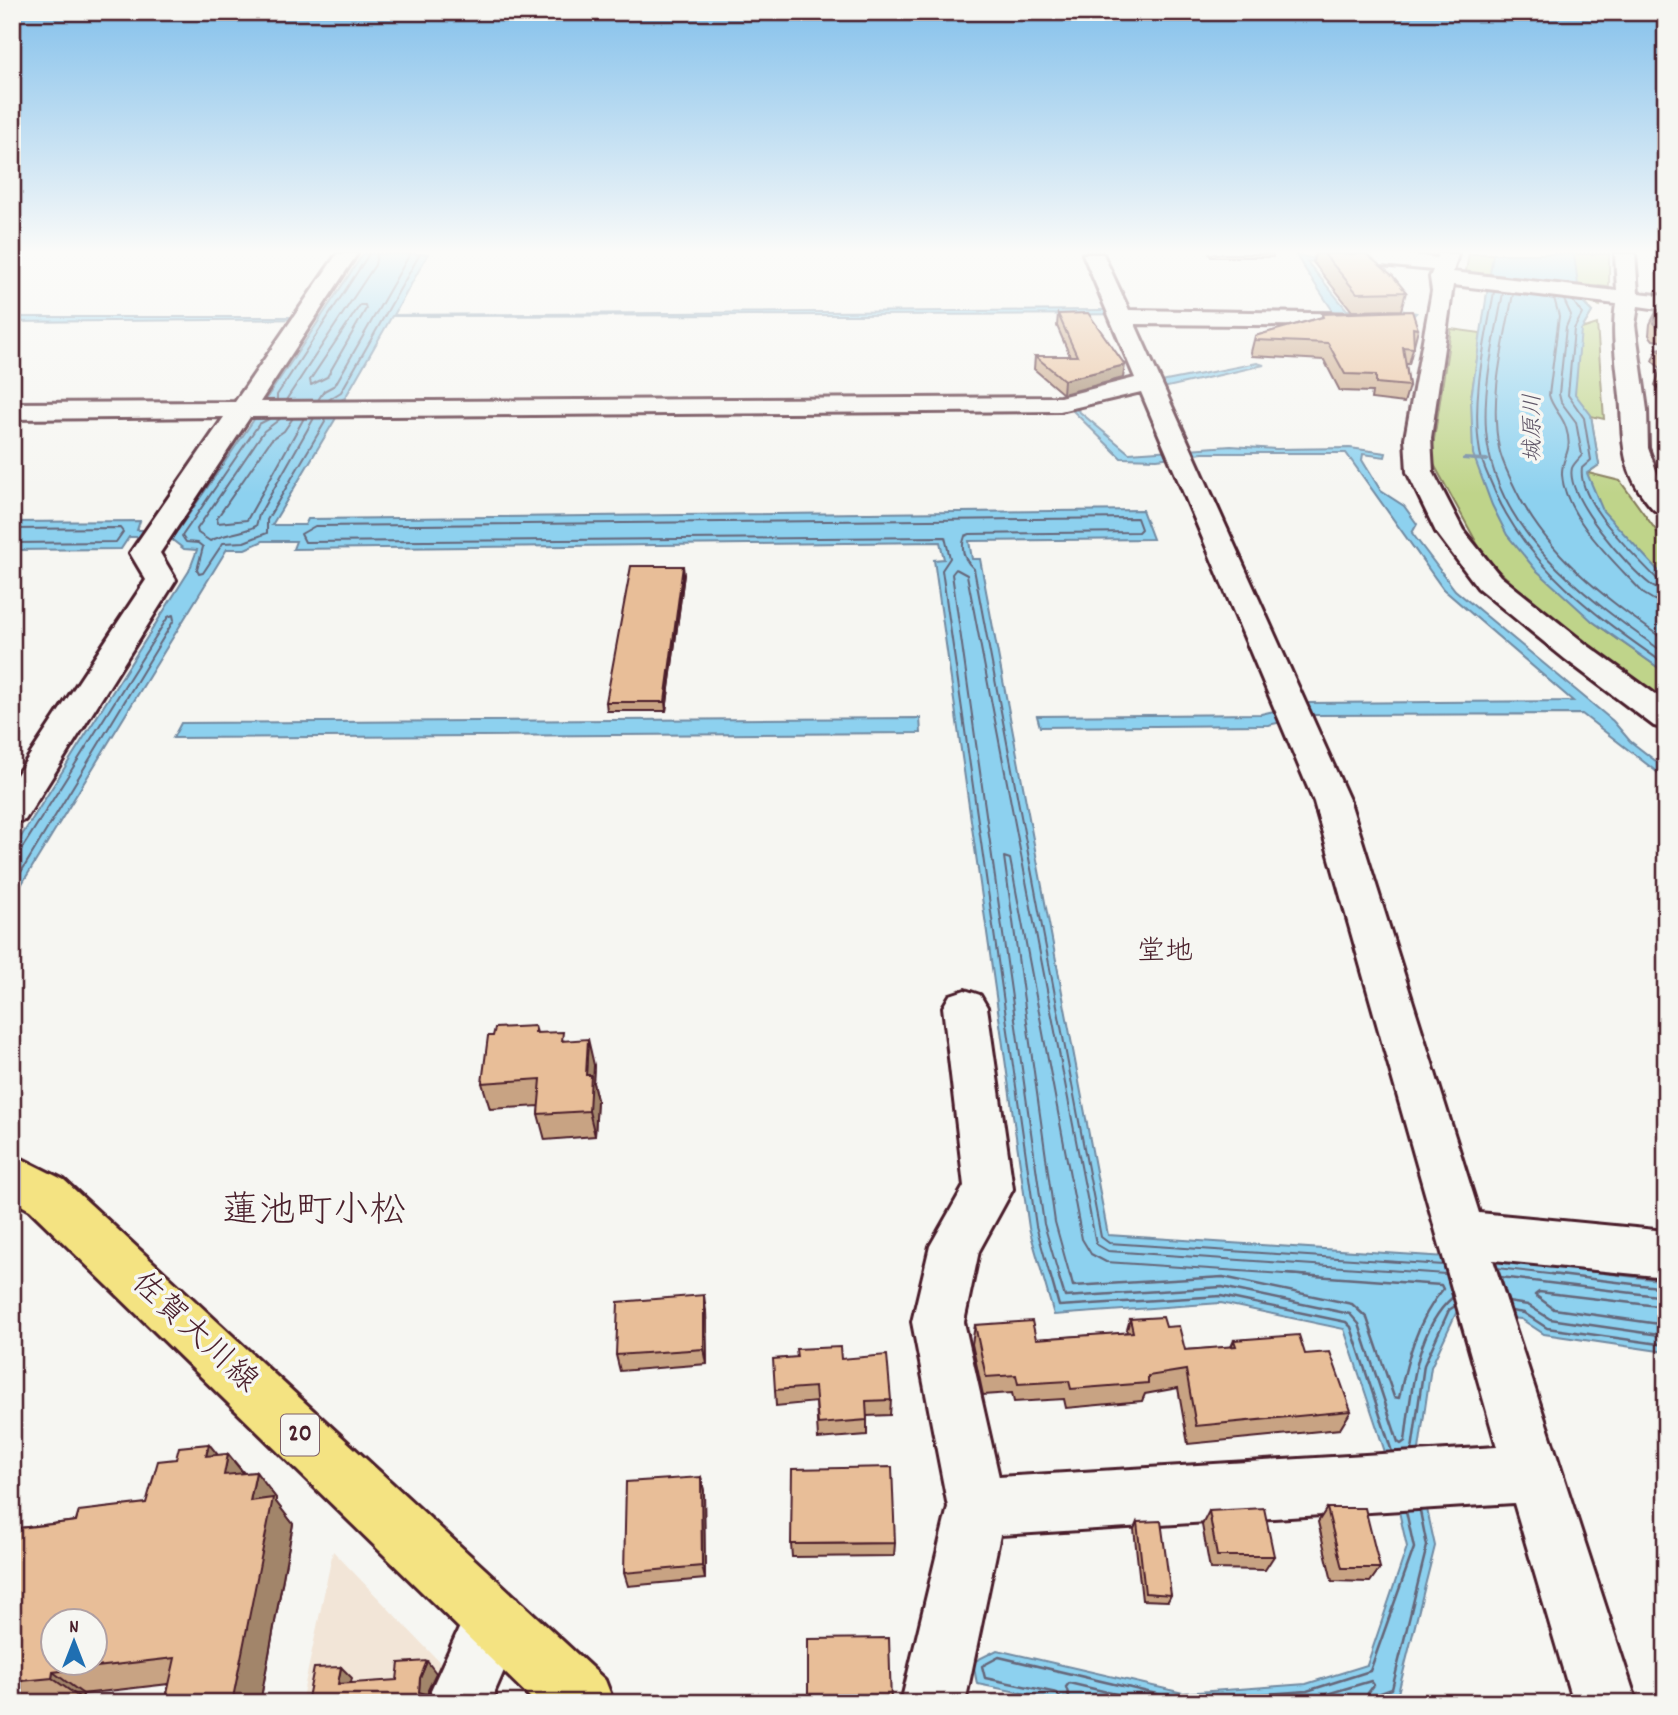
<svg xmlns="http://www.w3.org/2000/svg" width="1678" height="1715" viewBox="0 0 1678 1715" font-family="Dekko,'Klee One',sans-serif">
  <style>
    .built { fill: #f2e5d7 }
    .green { fill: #bfd48a; stroke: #847a5a; stroke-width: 2 }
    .water { fill: #8dd1ef; stroke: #728aa1; stroke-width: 2 }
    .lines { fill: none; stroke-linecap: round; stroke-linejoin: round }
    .shore-far1 { stroke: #656679; stroke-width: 2 }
    .shore { stroke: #656679; stroke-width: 2.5 }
    .stream { fill: #728aa1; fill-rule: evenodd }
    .minor-casing { stroke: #4a1f2b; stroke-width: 6 }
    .major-casing { stroke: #4a1f2b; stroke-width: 6 }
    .minor { fill: #f6f6f2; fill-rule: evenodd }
    .major { fill: #f4e382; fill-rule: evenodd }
    .wall { fill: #c8a383; stroke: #4a1f2b; stroke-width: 2 }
    .shaded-wall { fill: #a2856a; stroke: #4a1f2b; stroke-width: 2 }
    .building { fill: #e8be98; stroke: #4a1f2b; stroke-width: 2; fill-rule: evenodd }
    .labels { text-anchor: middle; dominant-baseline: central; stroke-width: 7; stroke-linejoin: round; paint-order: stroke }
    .far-water-label { font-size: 23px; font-style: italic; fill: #5e5466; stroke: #f6f6f2 }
    .shield { fill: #f6f6f2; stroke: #7e6067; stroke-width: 2 }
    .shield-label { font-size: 24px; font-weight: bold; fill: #4a1f2b }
    .neighbourhood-label { font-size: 28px; fill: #4a1f2b; stroke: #f6f6f2 }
    .near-street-label { font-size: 32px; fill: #4a1f2b; stroke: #f6f6f2 }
    .near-quarter-label { font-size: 37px; fill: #4a1f2b; stroke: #f6f6f2 }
  </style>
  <rect width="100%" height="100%" fill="#f6f6f2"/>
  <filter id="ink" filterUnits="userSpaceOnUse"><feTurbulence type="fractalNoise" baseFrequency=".0143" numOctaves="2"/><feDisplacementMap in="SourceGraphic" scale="14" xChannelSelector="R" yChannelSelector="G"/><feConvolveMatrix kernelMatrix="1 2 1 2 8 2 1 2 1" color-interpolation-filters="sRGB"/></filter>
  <g filter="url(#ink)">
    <!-- built -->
    <path class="built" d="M333,1551L479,1703H301Z"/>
    <!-- green -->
    <path class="green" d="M1469,254H1502L1486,300L1489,280L1465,277Z
      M1564,254H1609V287L1599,286L1600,306L1582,301L1592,312L1582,329L1597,324L1604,419L1591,416L1599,465L1588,473L1620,481L1666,544V590L1573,502Z
      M1451,329L1481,333L1471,398L1592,621L1666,673V706L1566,633L1485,558L1431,459Z"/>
    <!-- water -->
    <path class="water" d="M363,254H428L394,315L1101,310L1333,311L1295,254L1311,258H1334L1307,262L1347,310H1400L1416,313L1412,317L1236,314L392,316L345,398L334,403L329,413L336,418L272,525H305L308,519L1142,510L1153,539L969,541L972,559H980L1108,1235L1509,1261L1666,1281V1352L1544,1334L1521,1319L1456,1313L1431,1367L1417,1463L1435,1546L1397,1697L1361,1703H1072L977,1684L973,1662L997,1650L1183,1693L1306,1684L1367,1665L1407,1547L1387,1458L1344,1329L1221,1303L1054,1315L1029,1228L934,560L944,559L940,542L293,549L296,541H263L245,549H227L12,900V851L189,571L197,550L184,549L171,539L172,537H129L121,549L12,550V522L140,521L137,530H178L255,418L264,414L271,403L266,399L320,319L12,322V317H321Z
      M1493,254H1574L1580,300L1592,312L1581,330L1575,394L1591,415L1599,465L1587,473L1603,511L1666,579V673L1592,621L1535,569L1507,535L1492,505L1473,454L1471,398Z
      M1257,363L1264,365L1075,408L1129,453L1231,446L1276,449L1350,448L1386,453L1385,457L1363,454L1362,460L1381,491L1404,506L1417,524L1412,533L1455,590L1613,721L1630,741L1666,769V779L1582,714L1315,715L1268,725L1040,727L1037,716L1261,714L1309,703L1573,701L1443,589L1346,453H1203L1157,459L1121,458L1069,407L1166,381Z
      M920,718L921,733L173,738L181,723Z"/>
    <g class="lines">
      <!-- shore-far1 -->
      <path class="shore-far1" d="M1494,292C1485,343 1471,399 1480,452C1482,465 1490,479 1495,492C1530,570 1598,617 1666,665
        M1503,293C1495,338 1483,384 1486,430C1493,534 1589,599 1666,654
        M1513,294C1504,343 1489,397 1499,448C1501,459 1507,471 1512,482C1544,554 1604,597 1666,641
        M1554,298L1559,316L1549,395C1552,408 1563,416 1566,428C1574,453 1561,456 1562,475C1565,518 1617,564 1644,594L1654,600L1666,602
        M1564,300L1571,315L1566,327L1559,394L1561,402L1576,422L1582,455C1579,459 1574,463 1572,468C1565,497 1629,569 1651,585C1655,589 1661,590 1666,591
        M1573,301L1582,314L1574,329L1568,395L1584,418L1591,460L1582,468C1577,503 1635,555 1658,580L1666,583
        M360,305H365L366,309L327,377L311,385L310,380Z
        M277,400V395L369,254
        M286,400L375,265L377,254
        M318,400L324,391L335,385L410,254
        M328,400L341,392L420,254
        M293,418L284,431L271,440L217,518L218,523L247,520L304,418
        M269,419L259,424L182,536L186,542L198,543L203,547L197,570L199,574L203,573L223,543L244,542L267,533V520L325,422L324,418
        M280,419L264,431L197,529L198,533L210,541C225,533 241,534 256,526L259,515L314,418
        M12,529L120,528L123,532L116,542L12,543
        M12,854L21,850L168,617L173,615L174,620L12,887
        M1497,1268L1566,1276
        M1050,1276L1036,1226L942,570L950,558L945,537L305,542L301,534L315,526L1137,518L1141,529L1138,532L970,534L965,536C960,549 964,560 974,569L1101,1237L1109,1243L1444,1265
        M1059,1276L1044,1224L952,574L956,569L967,575L1096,1244L1108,1251L1446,1274
        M1070,1276L1055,1222L1004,857L1010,859L1082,1239L1091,1254L1106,1262L1312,1276"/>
      <!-- shore -->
      <path class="shore" d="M1050,1274L1059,1306L1221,1296L1346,1322L1351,1327L1392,1452
        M1058,1274L1065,1297L1222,1287L1350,1314L1359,1324L1398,1442L1401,1444L1405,1441C1411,1395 1415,1329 1453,1297
        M1070,1274L1073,1286L1223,1277L1352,1304L1367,1318L1394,1397L1399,1398C1407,1360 1417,1320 1443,1289L1441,1285L1286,1274
        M1551,1274L1666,1288
        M1500,1277L1666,1297
        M1508,1302L1528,1305L1550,1319L1666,1336
        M1666,1307L1539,1292L1535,1295L1554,1309L1666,1325
        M1511,1311L1524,1313L1547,1328L1666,1345
        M1412,1450L1424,1365L1449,1310L1455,1306
        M1063,1703L1057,1693L985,1678L982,1666L999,1657L1182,1700L1307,1691L1370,1671L1414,1548L1406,1511
        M1071,1703L1066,1687L1069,1683L1154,1703
        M1266,1703L1310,1699L1371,1681L1374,1685L1368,1693L1366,1703
        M1375,1703L1378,1694L1392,1689L1427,1546L1420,1511"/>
      <!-- stream -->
      <path class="stream" d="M1464,457L1487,458L1490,460L1487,462L1462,460V458Z"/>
      <defs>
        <path id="minor" d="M337,254H357L260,402L1060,397L1135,378L1083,254H1103L1129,310L1372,314L1375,319L1372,324L1364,326L1135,324L1350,802L1479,1213L1666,1231V1277L1493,1260L1637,1703H1573L1514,1503L1000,1535L965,1703H901L948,1507L912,1322L930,1246L964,1186L943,1007L950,995L965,990L980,995L987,1007L1013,1189L979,1251L964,1322L999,1477L1497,1447L1314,802L1141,392L1060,411L250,417L160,553L176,580L25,820L12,823V782L146,580L130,553L224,417L12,419V403L235,402Z
          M1319,254H1406L1437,258L1438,254H1458L1453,272L1617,291L1615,254H1635L1638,293L1666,296V310L1638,306L1635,325L1647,410L1648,448L1660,481L1666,489V515C1655,513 1652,508 1645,499C1619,465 1624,436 1620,396C1617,365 1611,334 1616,304L1453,285L1431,438L1433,472L1463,530L1500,576L1587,645L1666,702V729L1654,726L1565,659L1478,588L1436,532L1407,472L1405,438L1432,291L1430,277L1433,270L1329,260L1322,258Z
          M495,1589L517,1598L526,1620L495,1691V1703H431V1690L473,1598Z"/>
        <path id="major" d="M12,1154L64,1180L605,1680L614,1703H536L30,1210L12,1200Z"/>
      </defs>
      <!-- minor casing -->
      <use href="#minor" class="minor-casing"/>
      <!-- major casing -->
      <use href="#major" class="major-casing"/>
      <!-- minor -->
      <use href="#minor" class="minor"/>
      <!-- major -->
      <use href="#major" class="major"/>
    </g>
    <!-- wall -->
    <path class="wall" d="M1209,254H1273V257H1211Z
      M1315,254H1366L1406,292L1401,310L1352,311L1313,262Z
      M1656,312H1666V342L1653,340L1649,335L1650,324Z
      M1058,314L1123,378L1063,394L1034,369L1035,356H1070L1057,326Z
      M1322,314L1418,329L1409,364H1406L1409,386L1404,403L1371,399L1372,392L1340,391L1324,360L1252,356L1251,352L1255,336L1322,317Z
      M1666,348V395L1655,385L1660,372H1665L1652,361L1657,349Z
      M684,574L666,711H607L606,702Z
      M535,1026L537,1033L565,1041L594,1065L593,1083L597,1100L595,1136L545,1140L538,1114L539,1106L490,1109L482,1083L493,1036Z
      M706,1311L707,1364L620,1371L616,1355Z
      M1130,1319L1166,1327L1185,1350L1231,1347L1234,1340L1305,1354L1351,1411L1340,1429L1188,1444L1178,1388L1145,1394L1142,1401L1066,1408L1064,1399L1014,1402L1012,1393L983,1395L972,1344L975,1325L1036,1339L1126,1333Z
      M841,1359L891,1400L890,1415L867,1416V1435L818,1439L816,1402L776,1406L775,1390Z
      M228,1454L244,1473L256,1472L276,1498V1502L293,1524L260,1703H165L169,1684L83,1694L82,1699L47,1703H25L12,1694V1529L76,1521L146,1503L176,1459Z
      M701,1477L704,1491L705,1579L628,1586L624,1573Z
      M1327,1508L1380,1568L1370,1582L1332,1581L1318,1522Z
      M1209,1511L1274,1556L1265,1570L1210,1569L1202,1525Z
      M1137,1522L1171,1595L1168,1601L1142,1600L1134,1529Z
      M895,1543L894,1556L792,1557L791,1544Z"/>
    <!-- shaded-wall -->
    <path class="shaded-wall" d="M1125,365L1123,378L1063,394L1064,380Z
      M683,566L684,574L666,711L665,702Z
      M588,1039L594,1065L593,1083L597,1100L595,1136L589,1111L586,1075Z
      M704,1295L706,1311L707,1364L704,1349Z
      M209,1444L226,1465L228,1454L249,1480L245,1501L206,1456Z
      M256,1472L276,1498V1502L293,1524L260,1703H232L250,1501Z
      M701,1477L704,1491L705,1579L702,1566Z
      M427,1661L436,1673L428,1690V1698L432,1703H424L419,1692L420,1678Z
      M341,1667L352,1678L348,1695L338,1684Z
      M53,1672L83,1694L82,1699L52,1678Z"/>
    <!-- building -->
    <path class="building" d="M1324,254H1366L1393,276L1406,292L1357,293Z
      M1412,311L1418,329L1413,328L1414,348L1403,347L1409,386L1376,383V375L1345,374L1328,343L1255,340V336L1323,317L1322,314Z
      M1656,312H1666V329L1659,328L1654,323Z
      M1088,313L1125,365L1064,380L1035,356H1077L1058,314Z
      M1666,348V356L1657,349Z
      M631,566H683L665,702H606Z
      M535,1026V1033L563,1032L562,1041L588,1039L586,1075H591L589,1111L538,1114L541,1079L482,1083L488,1036H493L495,1028Z
      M704,1295V1349L616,1355L618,1302Z
      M1163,1317L1166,1327L1179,1326L1185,1350L1236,1346L1234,1340L1299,1335L1305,1354L1330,1352L1351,1411L1196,1426L1186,1370L1148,1376V1383L1071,1389L1069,1381L1018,1384L1016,1375L986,1377L975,1325L1032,1321L1036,1339L1133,1332L1130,1319Z
      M840,1347L841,1359L887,1355L891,1400L866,1401L867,1420L818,1424L815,1387L775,1390L773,1359L797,1357L796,1349Z
      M209,1444L206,1456L228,1454L224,1475L256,1472L250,1501L273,1498L232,1703H165L175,1658L53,1672L52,1678L12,1682V1529L76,1521L79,1511L146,1503L158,1461L176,1459L179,1447ZM52,1620H94V1662H52Z
      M892,1467L895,1543L791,1544L792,1469Z
      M701,1477L702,1566L624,1573L626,1482Z
      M1264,1508L1274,1556H1217L1209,1511Z
      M1327,1508H1365L1380,1568H1342Z
      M1161,1521L1171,1595L1145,1593L1137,1522Z
      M889,1638L891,1703H808V1639Z
      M427,1661L420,1678L419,1692L426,1694L424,1703H307L314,1668L341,1667L338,1684L397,1680L399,1663Z"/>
  </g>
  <!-- sky -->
  <linearGradient id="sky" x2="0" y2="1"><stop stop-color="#83c0eb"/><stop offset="0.51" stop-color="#fbfbf9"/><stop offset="1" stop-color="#fbfbf9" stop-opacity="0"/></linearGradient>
  <rect width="1678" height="494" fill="url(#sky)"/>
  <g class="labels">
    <!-- far-water labels -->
    <g class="far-water-label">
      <text transform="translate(1534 428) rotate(-90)">城原川</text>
    </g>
    <!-- shield labels -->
    <rect class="shield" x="281" y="1414.5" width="38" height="41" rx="5"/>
    <g class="shield-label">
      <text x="300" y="1435">20</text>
    </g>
    <!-- neighbourhood labels -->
    <g class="neighbourhood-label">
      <text x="1165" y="954">堂地</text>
    </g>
    <!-- near-street labels -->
    <g class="near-street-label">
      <text transform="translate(193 1334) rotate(43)">佐賀大川線</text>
    </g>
    <!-- near-quarter labels -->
    <g class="near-quarter-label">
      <text x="314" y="1213">蓮池町小松</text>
    </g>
  </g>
  <!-- margin -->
  <rect width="1678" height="1715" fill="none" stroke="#f6f6f2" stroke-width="42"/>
  <rect x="21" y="21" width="1636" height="1673" fill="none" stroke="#4a1f2b" stroke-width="2.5" filter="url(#ink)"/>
  <!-- north arrow -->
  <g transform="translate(74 1642)"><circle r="33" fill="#f6f6f2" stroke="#b1a0a2" stroke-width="2"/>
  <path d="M0-5L12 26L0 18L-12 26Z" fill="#1f6fb2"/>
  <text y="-10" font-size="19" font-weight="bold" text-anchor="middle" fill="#4a1f2b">N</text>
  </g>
</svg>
